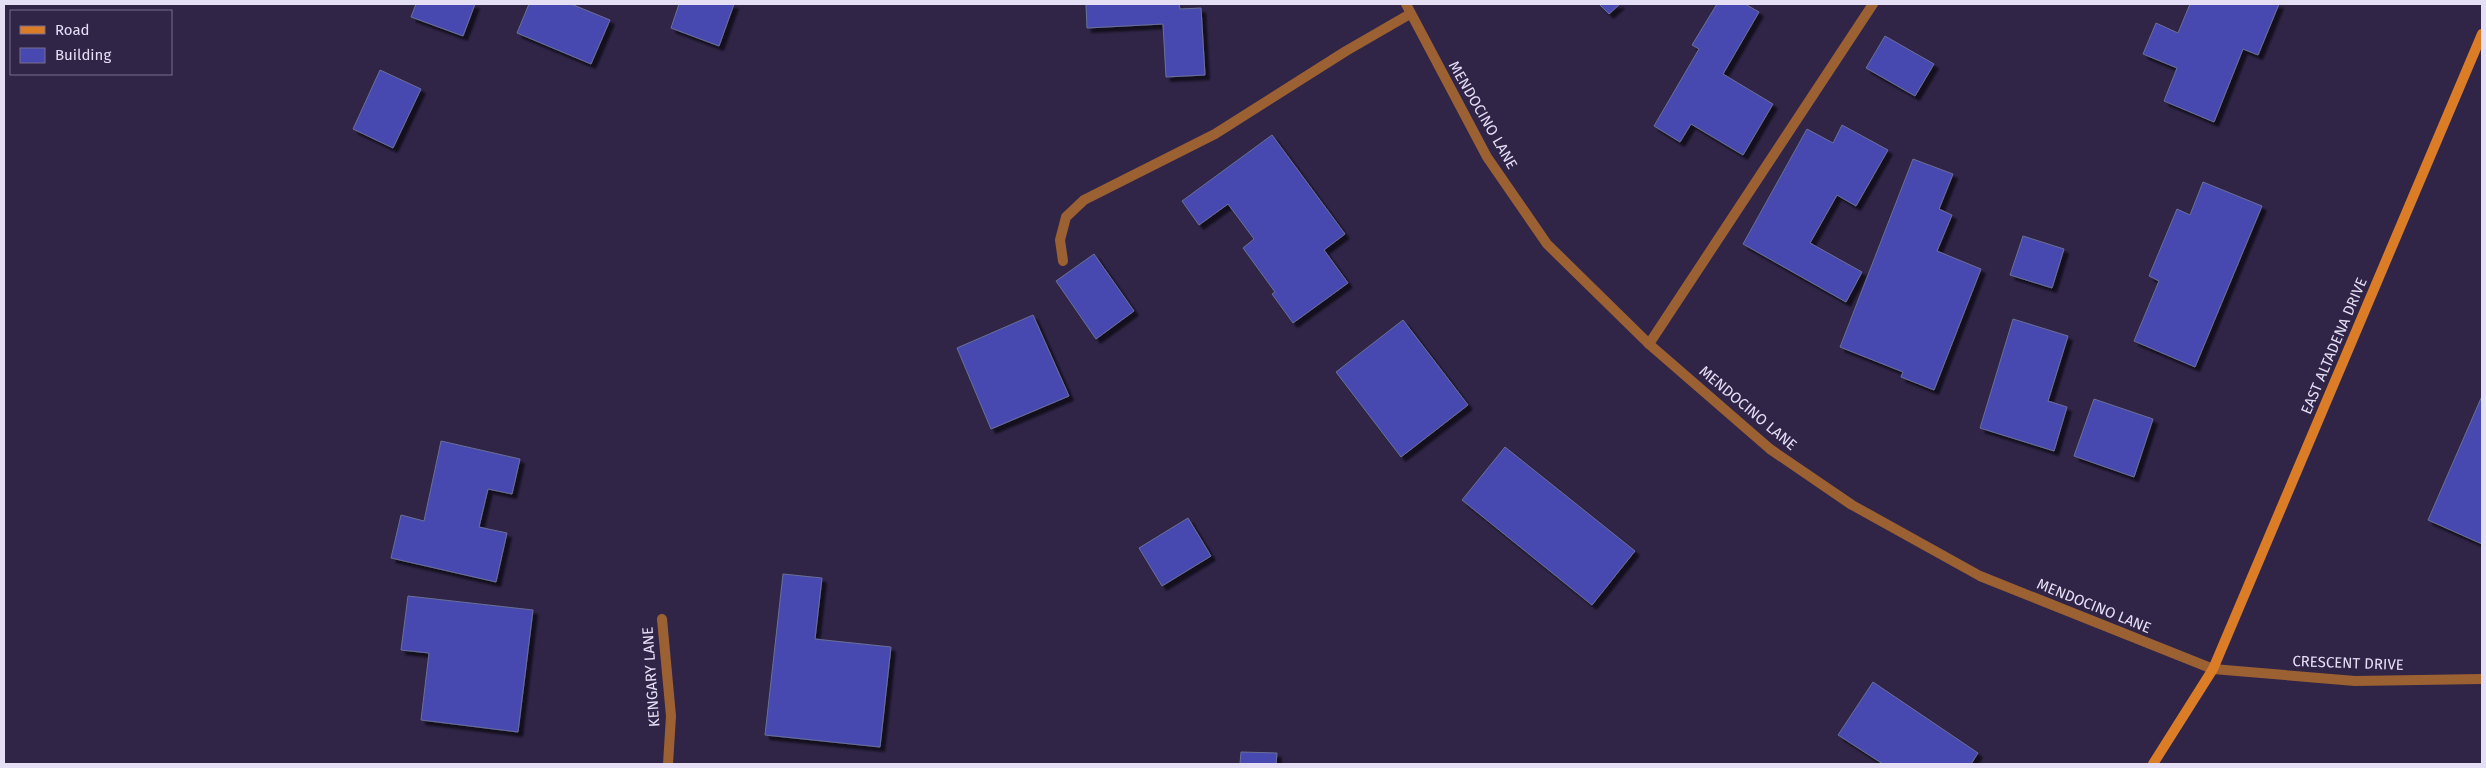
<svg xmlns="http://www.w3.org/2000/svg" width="2486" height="768" viewBox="0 0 2486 768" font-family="'Fira Sans',sans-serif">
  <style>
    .building { fill: #4749b0; stroke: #6a7098; filter: url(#shadow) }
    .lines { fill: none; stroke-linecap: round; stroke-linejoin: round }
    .service { stroke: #9c6132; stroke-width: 10 }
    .minor { stroke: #9c6132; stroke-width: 10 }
    .tertiary { stroke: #9c6132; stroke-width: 10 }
    .secondary { stroke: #db7d27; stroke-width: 10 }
    .labels { text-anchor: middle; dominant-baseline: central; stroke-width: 4; stroke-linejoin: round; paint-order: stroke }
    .street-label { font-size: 15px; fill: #e5dff6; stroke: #302547 }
  </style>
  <defs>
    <filter id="shadow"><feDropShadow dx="4.5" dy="4.5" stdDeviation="1" flood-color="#0009"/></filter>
  </defs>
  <rect width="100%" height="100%" fill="#302547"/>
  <!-- building -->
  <path class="building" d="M416,4H475L463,36L411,17Z
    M529,4H571L610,20L591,64L517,33Z
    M679,4H734L719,46L671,28Z
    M1086,4H1179L1180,9L1201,8L1205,75L1166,77L1163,24L1087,28Z
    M1599,4H1620L1609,14Z
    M1717,4H1745L1759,12L1723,74L1773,104L1743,155L1691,124L1680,142L1654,126L1699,49L1692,45Z
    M2190,4H2279L2258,55L2243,49L2214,122L2164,101L2177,68L2143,54L2156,23L2178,33Z
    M1885,36L1934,64L1915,96L1866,68Z
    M380,70L421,89L393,148L353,129Z
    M1842,125L1888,150L1856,206L1837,195L1810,243L1862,272L1846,302L1743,244L1807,129L1833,143Z
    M1272,135L1345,234L1324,250L1348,283L1293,323L1272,294L1275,292L1243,248L1254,239L1228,204L1199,225L1182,201Z
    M1913,159L1953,174L1939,209L1952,215L1937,251L1981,269L1934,390L1901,377L1903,372L1840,347Z
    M2203,182L2262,206L2195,367L2134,341L2159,281L2149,276L2177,209L2190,215Z
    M2023,236L2064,249L2052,288L2010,275Z
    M1094,254L1134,311L1096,339L1056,281Z
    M1033,315L1069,396L991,429L957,348Z
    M2013,319L2068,336L2048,401L2067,407L2054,451L1980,428Z
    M1403,320L1468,405L1401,457L1336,372Z
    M2482,396V544L2428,520Z
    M2094,399L2153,419L2134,477L2074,456Z
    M441,441L520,459L512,494L488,489L479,527L507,533L496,582L391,558L401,515L424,521Z
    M1505,447L1635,551L1592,605L1462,500Z
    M1188,518L1211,556L1162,586L1139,548Z
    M783,574L822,578L815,639L891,647L880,747L765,735Z
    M408,596L533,610L518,732L421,720L429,653L401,650Z
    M1873,682L1978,753L1971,764H1883L1838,735Z
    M1241,752L1277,753L1276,764H1240Z"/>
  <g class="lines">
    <!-- service -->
    <path class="service" d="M1063,261L1060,240L1066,217L1084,200L1215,134L1346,51L1410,14
      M1649,344L1873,4"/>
    <!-- minor -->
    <path class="minor" d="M662,619L671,716L668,764
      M2213,669L2355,681L2482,679"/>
    <!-- tertiary -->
    <path class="tertiary" d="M1406,4L1487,157L1547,244L1649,344L1770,449L1852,505L1980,576L2213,669"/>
    <!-- secondary -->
    <path class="secondary" d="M2153,764L2213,669L2482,34"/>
  </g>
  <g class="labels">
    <!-- street labels -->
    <g class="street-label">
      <text transform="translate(1483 115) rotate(60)">MENDOCINO LANE</text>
      <text transform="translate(2334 346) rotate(-67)">EAST ALTADENA DRIVE</text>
      <text transform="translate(1748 408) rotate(40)">MENDOCINO LANE</text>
      <text transform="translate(2094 606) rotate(22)">MENDOCINO LANE</text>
      <text transform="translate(2348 663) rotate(2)">CRESCENT DRIVE</text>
      <text transform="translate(651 677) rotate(-94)">KENGARY LANE</text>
    </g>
  </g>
  <!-- border -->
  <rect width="2486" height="768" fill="none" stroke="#e5dff6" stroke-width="10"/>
  <!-- legend -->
  <rect x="10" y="10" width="162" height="65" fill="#302547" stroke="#786f8d"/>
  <rect x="20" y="26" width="25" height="8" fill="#db7d27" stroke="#786f8d"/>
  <text x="55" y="35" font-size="15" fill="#e5dff6">Road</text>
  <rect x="20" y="48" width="25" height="15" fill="#4749b0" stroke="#786f8d"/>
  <text x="55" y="60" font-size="15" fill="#e5dff6">Building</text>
</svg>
